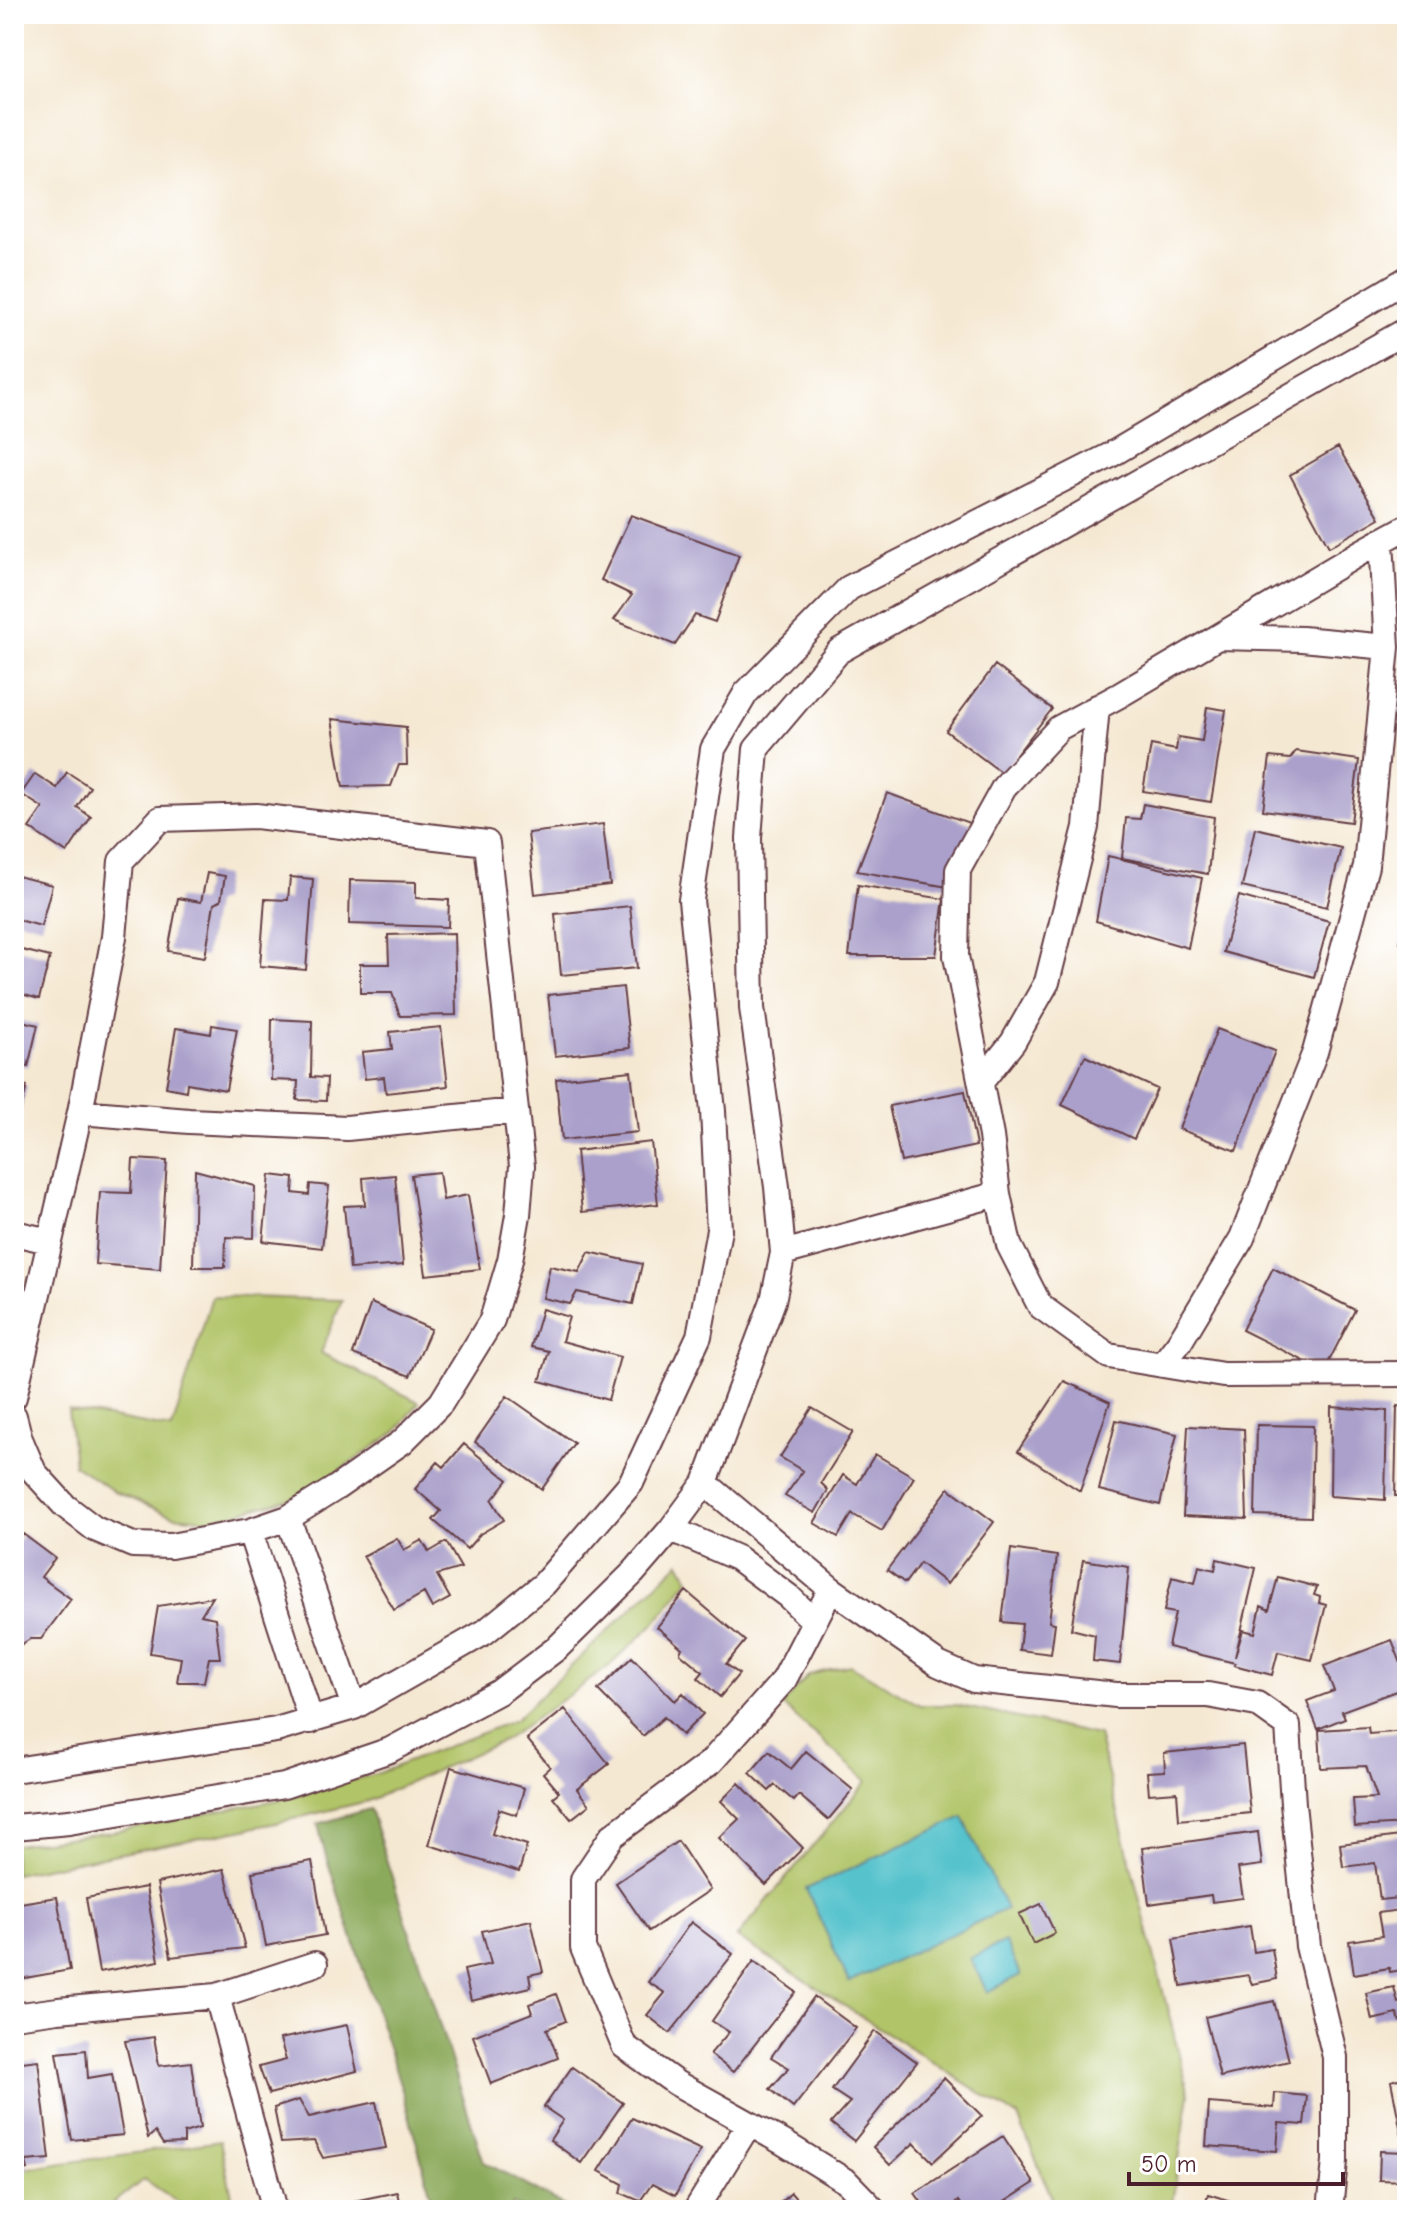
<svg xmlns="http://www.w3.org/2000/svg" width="1421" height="2224" viewBox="0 0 1421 2224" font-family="'Comic Neue',sans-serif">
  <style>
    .green { fill: #b1c468; stroke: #7e724a; stroke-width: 2 }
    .forest { fill: #8caa5c; stroke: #6b6444; stroke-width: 2 }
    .water { fill: #55c2cc; stroke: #50707c; stroke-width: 2 }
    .building { fill: #aaa0cb }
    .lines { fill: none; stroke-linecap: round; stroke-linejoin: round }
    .minor-casing { stroke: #643d44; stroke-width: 28 }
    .minor { stroke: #fff; stroke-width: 24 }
  </style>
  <rect width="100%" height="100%" fill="#fff"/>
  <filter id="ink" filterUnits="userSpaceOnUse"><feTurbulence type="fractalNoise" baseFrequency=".0125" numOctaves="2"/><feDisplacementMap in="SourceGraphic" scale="16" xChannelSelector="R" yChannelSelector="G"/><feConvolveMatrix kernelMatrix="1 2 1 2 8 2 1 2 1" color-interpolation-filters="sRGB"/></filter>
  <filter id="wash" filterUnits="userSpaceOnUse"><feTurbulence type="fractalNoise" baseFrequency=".006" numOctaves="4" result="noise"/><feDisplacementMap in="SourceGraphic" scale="32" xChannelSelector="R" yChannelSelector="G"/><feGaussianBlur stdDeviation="1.8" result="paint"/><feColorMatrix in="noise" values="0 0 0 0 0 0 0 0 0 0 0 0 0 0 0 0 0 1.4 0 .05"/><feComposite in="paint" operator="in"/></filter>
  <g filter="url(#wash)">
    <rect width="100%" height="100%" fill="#f5e8d2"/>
    <!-- green -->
    <path class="green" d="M212,1296L342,1300L321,1353L419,1402L397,1431L304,1495L212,1520L173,1516L115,1492L74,1465L68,1410L172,1429Z
      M680,1562L689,1579L655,1623L607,1668L505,1740L368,1801L276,1823L14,1874V1845L111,1832L277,1800L379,1773L515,1720Z
      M850,1665L920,1705H956L1098,1735L1189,2094L1171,2210H1057L1018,2117L737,1937L867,1781L782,1705L809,1675Z
      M220,2141L235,2210H190L144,2179L105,2210H14V2170Z"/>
    <!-- forest -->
    <path class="forest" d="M370,1809L484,2162L572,2210H525L513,2204L510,2210H435L403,2093L325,1853L318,1824Z"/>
    <!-- water -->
    <path class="water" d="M963,1817L1006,1909L849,1982L806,1889Z
      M1005,1942L1021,1975L987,1992L970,1958Z"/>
    <g id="blocks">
      <!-- building -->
      <path class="building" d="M1338,447L1380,518L1329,547L1290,475Z
        M631,515L739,555L715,622L695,615L675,645L614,620L632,595L601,580Z
        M995,665L1052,709L1002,773L946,731Z
        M1207,707L1226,710L1211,802L1143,791L1151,745L1176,750L1178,737L1202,741Z
        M332,719L406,727L407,765H399L391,786L343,787Z
        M1296,751L1359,760L1351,822L1263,810L1270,757L1290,759Z
        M67,772L90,787L77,807L91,817L67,853L29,828L43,808L21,794L35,774L57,788Z
        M887,793L972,824L948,887L857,871Z
        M1143,804L1214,817L1208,874L1122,858L1126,818L1140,819Z
        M603,824L610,885L535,894L528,833Z
        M1255,828L1341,848L1327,907L1242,887Z
        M1108,856L1202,878L1188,948L1096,921Z
        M207,873L225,876L221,900L214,904L205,957L168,951L178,898L201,902Z
        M14,875L52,885L41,926L14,919Z
        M290,877L313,879L306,970L260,966L265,899L288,900Z
        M350,880L416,882V898L449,900L448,927L349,924Z
        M858,885L944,899L936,956H849Z
        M1239,896L1329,921L1314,977L1223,952Z
        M630,906L637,968L561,975L555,914Z
        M1406,917L1407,918V944L1400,942Z
        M454,933L456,1015L400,1016L392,993H360V964H389L388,935Z
        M14,948L50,957L39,999L14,992Z
        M623,987L630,1048L555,1056L548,995Z
        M14,1019L38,1025L28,1067L14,1063Z
        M272,1019L312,1021L311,1077L327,1078L326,1101L297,1100L298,1081L271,1080Z
        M212,1025L237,1029L226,1090L187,1083L186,1091L166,1087L176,1028L211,1034Z
        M441,1027L448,1086L386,1093L384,1077L365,1079L362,1052L392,1049L390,1032Z
        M1217,1029L1275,1051L1236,1151L1179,1129Z
        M1085,1056L1157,1089L1134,1139L1062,1105Z
        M631,1071L638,1132L562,1140L556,1079Z
        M14,1083L27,1086L15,1132H14Z
        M965,1091L976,1146L901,1162L889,1106Z
        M651,1142L658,1204L582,1212L576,1151Z
        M133,1159L167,1161L160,1269L95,1264L100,1192L131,1193Z
        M195,1170L255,1186L254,1238L226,1237L225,1267H193Z
        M439,1172L443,1200L468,1195L480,1269L426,1275L411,1175Z
        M270,1175L294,1178L293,1193L309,1195L310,1184L329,1186L322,1248L263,1241Z
        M395,1175L403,1265L350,1269L344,1206L365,1205L363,1178Z
        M589,1252L642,1264L633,1304L577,1292L570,1304L543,1298L550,1266L579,1272Z
        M1273,1268L1355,1310L1324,1371L1242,1330Z
        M371,1303L431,1329L410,1376L353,1354Z
        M542,1309L569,1317L562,1341L620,1357L608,1400L540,1381L549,1351L531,1347Z
        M1064,1381L1110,1402L1080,1491L1018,1451Z
        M507,1396L574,1443L542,1489L475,1442Z
        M1397,1406L1407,1407V1496H1395Z
        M1331,1407L1387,1411L1385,1500L1330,1496Z
        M812,1408L853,1432L821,1483L828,1490L815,1513L785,1496L803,1471L780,1457Z
        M1116,1420L1177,1434L1160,1505L1099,1490Z
        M1257,1425L1313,1426L1311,1517L1255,1515Z
        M1188,1426L1244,1429L1247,1519L1183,1516Z
        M464,1444L508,1480L492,1500L504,1520L480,1534L467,1549L433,1520L441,1511L415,1489L438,1462L444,1467Z
        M875,1454L914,1477L882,1531L852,1514L838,1537L814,1523L843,1475L857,1484Z
        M949,1488L994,1522L947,1584L920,1563L905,1583L887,1570Z
        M23,1534L55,1558L41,1577L71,1599L41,1639H30L14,1649V1546Z
        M397,1538L404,1550L422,1540L429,1552L446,1542L461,1568L437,1575L450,1598L432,1608L424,1593L394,1610L363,1556Z
        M1011,1549L1057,1556L1049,1622L1055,1623L1051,1654L1019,1650L1022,1624L1002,1622Z
        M1217,1559L1256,1568L1235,1657L1243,1630L1255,1633L1261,1606L1269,1610L1278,1577L1317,1587L1314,1595L1320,1597L1319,1603L1326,1605L1312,1660L1278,1652L1272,1675L1234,1665L1235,1663L1168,1647L1175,1613L1164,1611L1172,1577L1195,1583L1199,1566L1215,1570Z
        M1083,1560L1129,1567L1120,1664L1093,1661L1095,1635L1071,1629Z
        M686,1591L745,1641L726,1664L739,1674L720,1697L698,1678L703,1672L680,1653L682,1648L657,1627Z
        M212,1597L201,1615L215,1618L220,1658H209L204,1682H177L181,1658L150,1653L158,1606Z
        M1392,1640L1407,1679V1687L1342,1711L1345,1718L1318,1729L1307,1701L1334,1691L1324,1666Z
        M632,1657L675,1701L683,1693L703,1714L682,1735L664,1717L643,1736L598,1690Z
        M565,1709L609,1764L577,1789L589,1805L571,1819L553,1797L559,1792L543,1773L550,1767L527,1739Z
        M1368,1727L1369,1734L1407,1731V1824L1355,1827L1353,1799L1377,1798L1366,1766L1321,1768L1319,1730Z
        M1243,1745L1250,1813L1179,1820L1177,1792L1149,1794L1147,1772L1165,1771L1164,1753Z
        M769,1751L791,1769L806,1751L853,1790L828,1820L799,1795L794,1801L775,1785L769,1791L750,1773Z
        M451,1767L524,1788L517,1815L499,1809L492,1834L527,1845L519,1872L429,1845Z
        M739,1783L803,1848L766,1885L719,1838L739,1819L721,1801Z
        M1258,1832L1262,1865L1238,1868L1243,1898L1212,1902L1211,1895L1149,1904L1142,1848Z
        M1407,1835V1897L1380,1900L1375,1863L1343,1867L1340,1844Z
        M678,1841L710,1890L649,1931L616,1883Z
        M312,1861L325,1935L266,1946L252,1872Z
        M224,1869L245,1948L171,1957L157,1883Z
        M146,1887L159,1961L99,1972L86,1898Z
        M57,1897L70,1970L14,1980V1904Z
        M1041,1904L1055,1933L1033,1944L1019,1914Z
        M1407,1909V1969L1390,1972L1389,1968L1354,1974L1349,1941L1382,1936L1378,1913Z
        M531,1920L543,1972L529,1975L531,1987L471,2001L464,1970L491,1964L482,1931Z
        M691,1922L733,1954L670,2033L647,2015L665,1993L648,1982Z
        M1250,1926L1254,1952L1272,1949L1277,1979L1252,1984L1248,1975L1181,1986L1173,1939Z
        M754,1961L796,1992L733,2072L710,2054L729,2032L712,2021Z
        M1394,1987L1398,2003L1407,2001V2035L1397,2014L1372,2020L1366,1993Z
        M556,1994L566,2021L547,2029L558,2058L491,2084L473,2036L532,2013L529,2004Z
        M814,1997L856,2028L793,2108L770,2089L789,2068L771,2057Z
        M1274,2001L1289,2061L1220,2077L1205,2017Z
        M347,2025L357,2071L269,2094L259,2067L286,2060L280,2039Z
        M875,2031L917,2062L854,2141L831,2123L850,2102L832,2090Z
        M154,2037L159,2066L191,2062L200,2128L184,2133V2143L163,2144L155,2132L148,2138L125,2041Z
        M86,2050L88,2078L112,2074L123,2135L72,2140L57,2053Z
        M38,2060L50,2159L26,2161L28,2170L14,2171V2063Z
        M572,2067L623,2103L581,2163L550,2140L563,2120L544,2107Z
        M1407,2077V2137H1402L1391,2081Z
        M944,2078L982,2116L933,2162L914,2143L890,2165L873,2147Z
        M1275,2093L1307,2096L1304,2125L1279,2123L1277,2151L1206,2146L1209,2103L1274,2108Z
        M299,2100L309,2117L376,2102L386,2148L323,2158L314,2141L281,2143L274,2108Z
        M632,2118L701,2150L675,2196L652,2184L640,2201L621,2193L623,2184L599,2171Z
        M1003,2136L1034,2183L992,2210H964L958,2201L946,2210H927L915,2193Z
        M1380,2151L1407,2152V2181L1379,2180Z
        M397,2192L401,2210H331L330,2206Z
        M791,2193L806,2210H772Z
        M1208,2194L1257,2209V2210H1203Z"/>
    </g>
  </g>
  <g filter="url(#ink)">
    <use href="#blocks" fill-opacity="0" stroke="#643d44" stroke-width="2"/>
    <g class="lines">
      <defs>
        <path id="minor" d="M1407,527L1358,554L1120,695L1059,728L1004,787L958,870L956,956L991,1136L998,1194L1009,1245L1040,1306L1109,1356L1223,1375L1407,1374
          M1218,637L1302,639L1387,647
          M981,1082L1013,1042L1047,982L1086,827L1097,707
          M80,1112L189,1121L347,1128L515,1111
          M14,1233L49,1241
          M783,1253L998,1194
          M1162,1365L1179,1343L1242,1238L1315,1052L1366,866L1387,647L1381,541
          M14,1397L80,1112L114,937L121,861L160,819L256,816L487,843L522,1166L518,1215L510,1260L492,1320L441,1403L402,1442L336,1488L288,1518L250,1531L171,1546L133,1545L95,1529L65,1506L34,1472L20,1439L14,1416
          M705,1483L831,1589
          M288,1518L354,1707
          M671,1529L737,1558L788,1596L814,1621
          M250,1531L311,1721
          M14,1770L276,1730L354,1707L485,1632L544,1584L631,1483L699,1336L719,1230L713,1111L691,900L713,749L746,693L849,588L1109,456L1407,279
          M14,1827L69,1822L284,1786L390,1750L499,1692L557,1648L633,1573L671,1529L705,1483L773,1301L783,1253L777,1187L752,1008L749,838L756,749L839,651L1407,330
          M217,1996L315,1964
          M14,2016L58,2010L217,1996L275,2210
          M696,2210L749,2124
          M874,2210L847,2182L784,2143L676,2083L624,2046L583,1948V1879L612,1836L711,1762L784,1680L831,1589L938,1664L974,1680L1116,1695H1208L1257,1704L1288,1726L1293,1804L1308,1946L1335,2057V2161L1330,2210"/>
      </defs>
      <!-- minor casing -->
      <use href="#minor" class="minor-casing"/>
      <!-- minor -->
      <use href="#minor" class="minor"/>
    </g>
  </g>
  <!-- margin -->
  <rect width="1421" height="2224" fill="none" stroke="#fff" stroke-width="48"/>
  <!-- scale -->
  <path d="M1129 2172v12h214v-12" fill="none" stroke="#4a1f2b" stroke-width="4"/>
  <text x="1141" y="2172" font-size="24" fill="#4a1f2b" stroke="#ffffff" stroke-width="6" paint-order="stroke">50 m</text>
</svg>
